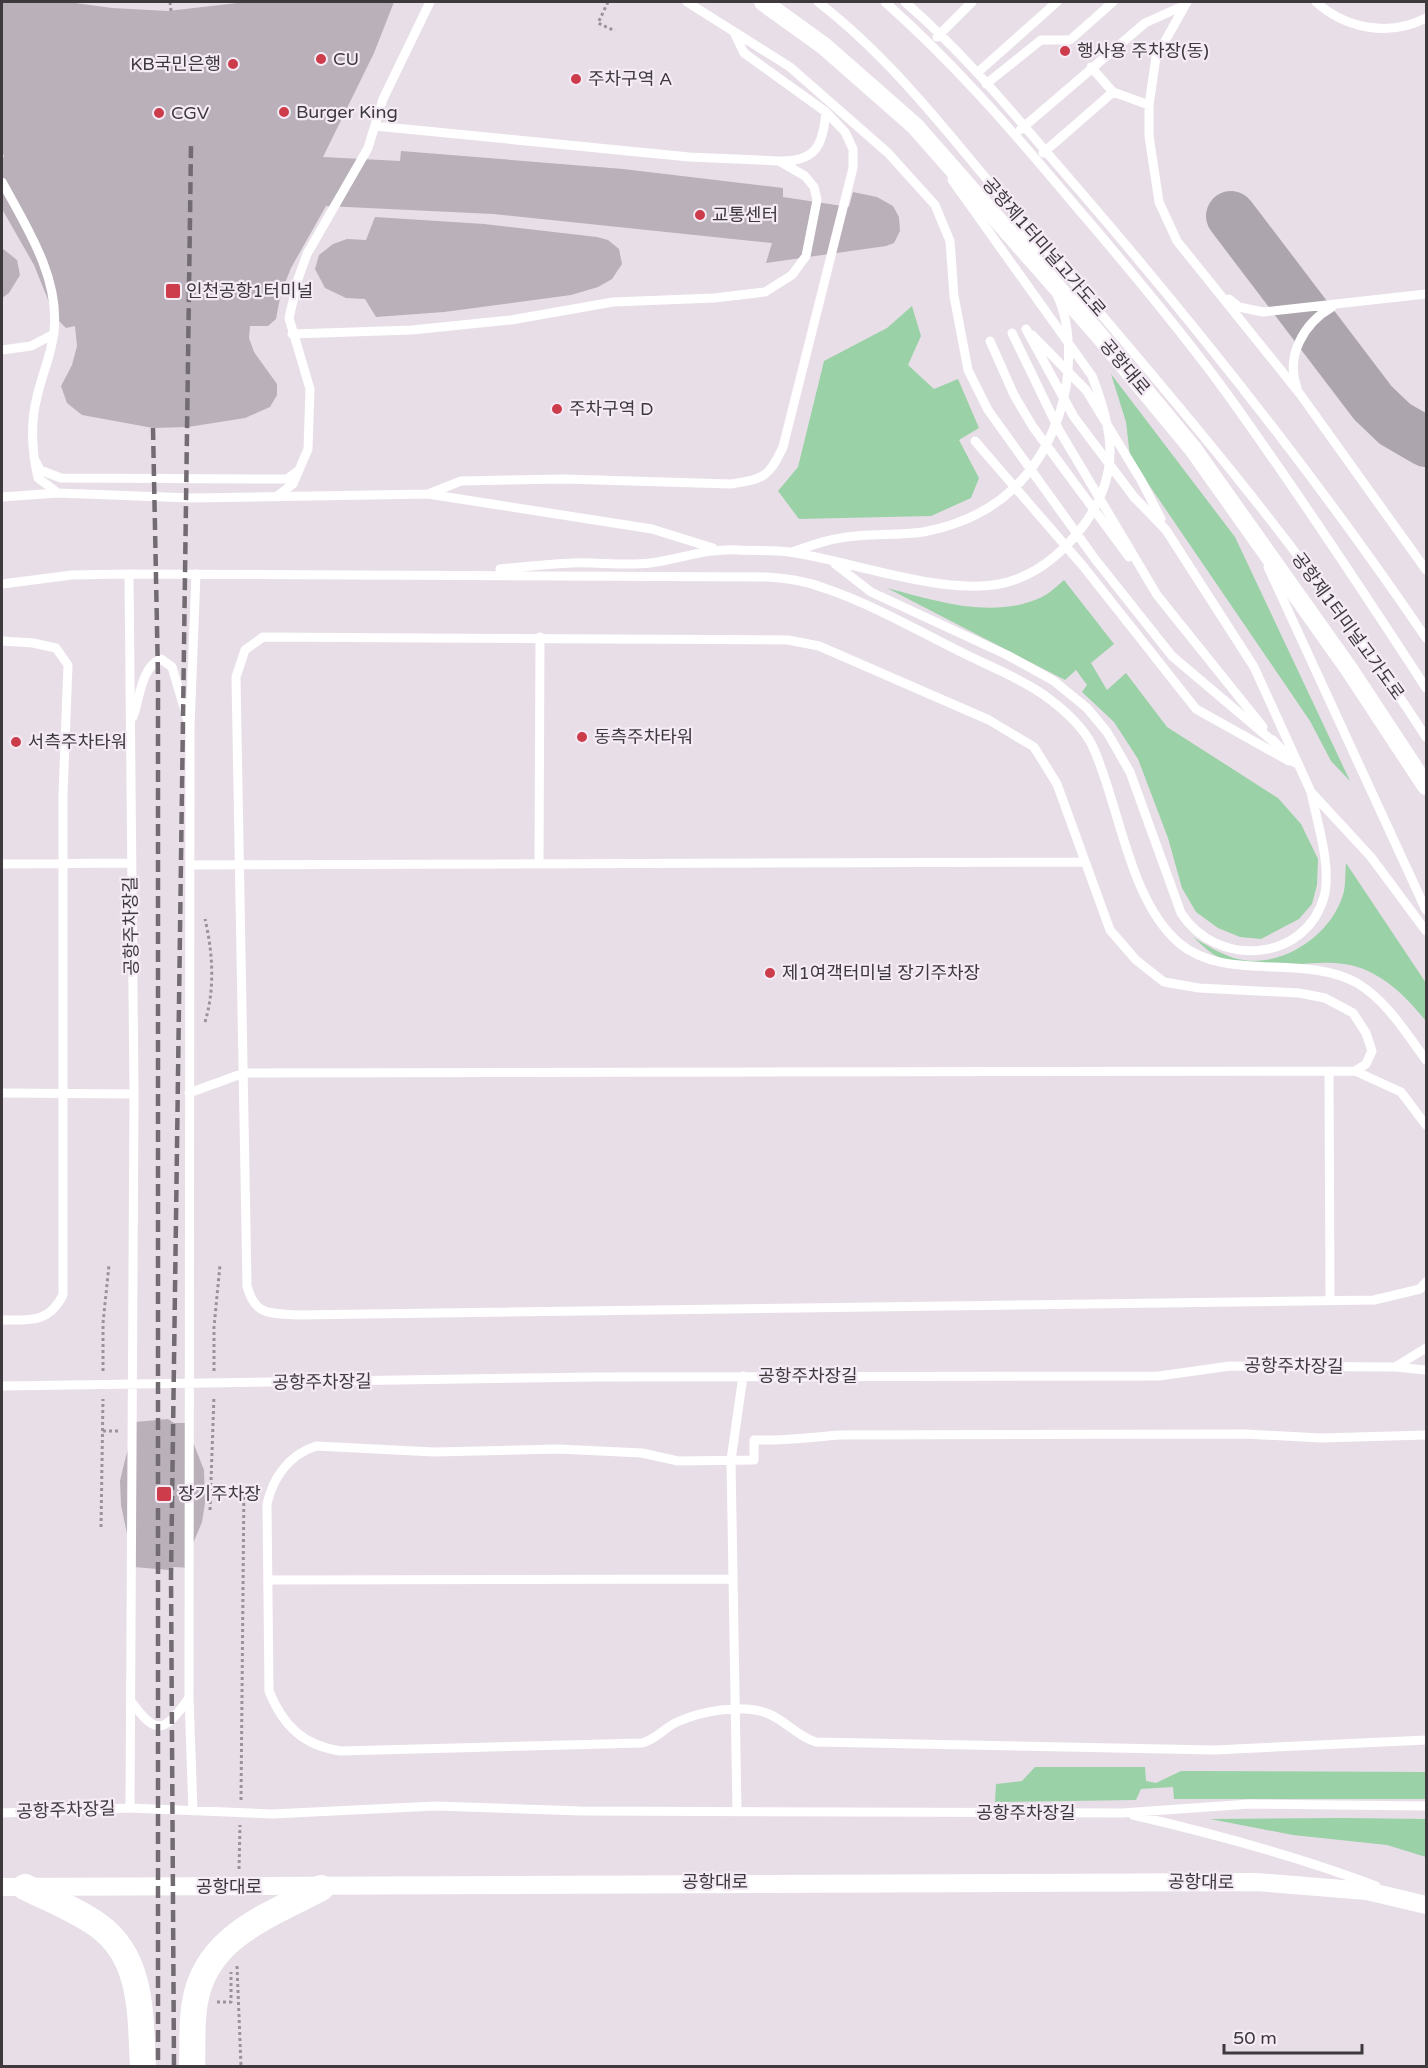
<svg xmlns="http://www.w3.org/2000/svg" width="1428" height="2068" viewBox="0 0 1428 2068" font-family="'Varela Round','Noto Sans KR',sans-serif">
  <style>
    .green { fill: #9ad1a6 }
    .lines { fill: none; stroke-linecap: round; stroke-linejoin: round }
    .taxiway { stroke: #ada5ad; stroke-width: 50 }
    .building { fill: #b9b0ba }
    .path { stroke: #9a939a; stroke-width: 3; stroke-dasharray: 3 3; stroke-linecap: butt }
    .lane { stroke: #fff; stroke-width: 9 }
    .street { stroke: #fff; stroke-width: 18 }
    .secondary { stroke: #fff; stroke-width: 26 }
    .rail { stroke: #726c72; stroke-width: 4.5; stroke-dasharray: 12 6; stroke-linecap: butt }
    .poi-dot { fill: #cc3c4b; stroke: #f5ebf6; stroke-width: 2 }
    .labels { text-anchor: middle; dominant-baseline: central; stroke-width: 4.5; stroke-linejoin: round; paint-order: stroke }
    .poi-label { font-size: 18px; fill: #3d393d; stroke: #f5ebf6; text-anchor: start }
    .street-label { font-size: 18px; fill: #3d393d; stroke: #f5ebf6 }
  </style>
  <rect width="100%" height="100%" fill="#e8dee8"/>
  <!-- green -->
  <path class="green" d="M912,306L921,336L908,365L934,389L958,379L979,428L959,440L979,478L971,498L931,516L799,519L778,491L798,467L824,361L887,328Z
    M1111,374L1235,537L1350,781L1331,761L1310,721L1130,457L1126,422Z
    M1064,580L1114,644L1091,663L1107,690L1126,673L1167,727L1278,798L1301,824L1318,859L1317,885L1312,904L1299,919L1261,939L1240,937L1218,928L1196,912L1182,888L1168,838L1138,759L1114,722L1082,692L1087,685L1076,670L1065,680L887,588C936,601 993,620 1042,597C1050,593 1057,586 1064,580Z
    M1346,863L1426,983V1021C1410,1002 1395,985 1372,973C1328,949 1273,977 1226,961C1214,957 1203,946 1193,937C1206,945 1219,953 1234,958C1279,971 1330,937 1343,895C1346,885 1345,873 1346,863Z
    M1035,1767H1145L1146,1781L1156,1783L1181,1771L1426,1772V1799H1174L1173,1787L1141,1789L1136,1800L995,1802L996,1784L1022,1781Z
    M1342,1818L1426,1819V1857L1387,1845L1293,1835L1210,1819Z"/>
  <g class="lines">
    <!-- taxiway -->
    <path class="taxiway" d="M1231,216L1373,403L1395,424L1426,442"/>
  </g>
  <!-- building -->
  <path class="building" d="M2,2H68L112,8L168,11L246,2H394L374,53L323,157L400,161L401,151L623,169L783,188V197L849,207L853,192L877,197L893,206L899,217L900,231L894,243L886,246L766,263L772,243L493,214L326,206L291,268L281,293L276,319L268,326H250L249,338L254,352L277,384V395L270,407L245,418L188,427L153,428L82,415L67,403L61,386L72,365L77,346L75,326L66,328L55,317L34,265L2,209V158L4,157L2,150Z
    M375,217L484,224L597,237L608,240L619,249L622,264L612,279L598,287L571,295L444,312L376,317L365,299L346,298L325,288L315,269L319,255L333,244L347,239L366,240Z
    M2,248L17,260L20,275L9,293L2,298Z
    M168,1419L174,1423H193V1442L204,1470L205,1503L202,1522L192,1546V1568L174,1567L169,1570L134,1567L121,1505L120,1481L124,1464L135,1422Z"/>
  <g class="lines">
    <!-- path -->
    <path class="path" d="M170,2L171,11
      M608,2L598,23L615,31
      M205,1022C215,989 213,953 205,919
      M103,1371V1323L109,1265
      M214,1371V1327L220,1265
      M103,1431H119
      M210,1510L214,1396
      M101,1527L103,1399
      M241,1800L244,1484
      M239,1869L240,1825
      M237,1966L241,2066
      M217,2002H231V1972"/>
    <!-- lane -->
    <path class="lane" d="M687,2L790,67L888,153L935,205L950,241L954,296L968,370L988,410L1095,559L1172,656L1276,744
      M818,2C900,65 963,153 1030,231C1169,393 1310,557 1426,737
      M885,2C952,61 1010,128 1068,197C1122,260 1176,324 1225,391C1295,488 1361,588 1426,688
      M905,2C970,58 1024,127 1080,191C1203,334 1320,482 1426,638
      M1187,2L1156,57L1149,105V136L1159,202L1177,241L1300,394L1426,570
      M1316,2C1346,29 1390,37 1426,18
      M937,37L972,2
      M1091,67L1113,92L1149,105
      M977,73L1057,2
      M986,84L1041,40H1070L1113,2
      M1020,130L1145,23L1185,5
      M1043,153L1113,92
      M782,161C817,161 823,144 826,112
      M2,182C26,226 60,278 54,331C52,354 42,374 37,397C30,424 32,452 38,478L58,493
      M1023,228L1037,256
      M1229,299L1239,307L1263,312L1426,294
      M1026,329L1074,417L1134,497L1166,530L1254,667L1311,792L1371,857L1426,931
      M1012,333L1059,430L1157,595L1263,727
      M292,334L412,330L511,320L613,302L714,298L765,292L792,275L806,256L817,200L814,187L805,176L779,161L689,157L375,126
      M1032,335L1086,390L1141,480L1161,519
      M990,341L1014,395L1033,427L1129,557
      M2,350L31,346L54,334
      M1297,388C1285,356 1304,323 1332,307
      M975,441L1083,566L1196,709L1289,761
      M36,462L40,470L61,478L268,479H287L298,471
      M428,494L461,481L564,479L731,484C764,478 768,479 783,447L853,168V149L845,132L826,112L744,53L734,32
      M277,496L293,484L308,449L310,389L289,318L298,279L307,254L368,148L383,99L430,2
      M2,497L58,493L191,498L428,494L652,529L713,548
      M792,552C808,547 824,540 841,538C868,533 896,536 923,532C993,519 1038,479 1060,412C1071,378 1073,328 1057,295
      M835,564L871,592L1007,655L1054,681L1087,708L1107,732L1130,772L1181,913C1216,968 1305,963 1324,897C1332,867 1317,822 1311,792
      M1268,567L1426,910
      M500,569C524,567 548,564 572,563C598,562 624,566 650,563C681,559 706,548 739,550C756,551 773,550 789,552C851,560 959,603 1017,579C1046,568 1068,547 1086,522C1121,471 1113,430 1092,376L952,180
      M129,574L134,1094L130,1808
      M2,584L72,575L129,574L767,577C786,578 806,581 824,588C872,604 918,631 963,653C989,666 1020,678 1044,695C1062,708 1083,726 1093,747C1120,807 1129,900 1179,943C1226,983 1303,953 1357,983C1387,1001 1406,1033 1426,1060
      M2,641L33,643L56,648L68,665L63,795V1295C49,1323 30,1320 2,1320
      M133,717C140,698 141,667 161,659L172,667L188,721
      M1273,740L1295,763
      M2,864L130,863
      M539,864L540,637
      M190,865L1085,862
      M1329,1071L1330,1300
      M1355,1071L1366,1064L1372,1051L1366,1033L1353,1013L1325,998L1299,993L1199,988L1164,982L1136,960L1110,930L1057,784L1034,747L989,720L819,646L788,640L263,637L245,650L236,677L247,1286C255,1316 270,1313 297,1315L1374,1300L1420,1289L1426,1282
      M2,1093L134,1094
      M189,1093L244,1073L1355,1071L1401,1092L1426,1125
      M1395,1367L1426,1348
      M2,1386L595,1377L1159,1376L1230,1366L1395,1367L1426,1370
      M1426,1435L1321,1438L1245,1434L841,1435C811,1437 784,1441 754,1440V1460L678,1461L642,1453L558,1449L434,1452L316,1446C289,1455 273,1477 267,1504L269,1691C283,1726 304,1746 341,1751L642,1743C657,1739 664,1728 677,1722C702,1711 743,1703 769,1714C786,1721 798,1737 816,1742L1214,1750L1426,1740
      M268,1580L733,1579
      M131,1701C157,1738 165,1731 189,1698
      M193,1811L189,1698L190,726L196,574
      M737,1812L731,1460L743,1376
      M2,1813L130,1808L272,1814L436,1806L581,1811L1122,1813L1250,1804L1426,1806
      M1133,1815C1215,1834 1297,1856 1376,1886"/>
    <!-- street -->
    <path class="street" d="M763,2L824,46L915,126L1098,334L1193,449L1349,669L1426,786
      M2,1887L1256,1882L1367,1891L1426,1905"/>
    <!-- secondary -->
    <path class="secondary" d="M25,1887C49,1899 77,1910 99,1926C144,1959 140,2017 143,2066
      M192,2066C193,2045 191,2023 195,2002C206,1936 269,1916 321,1888"/>
    <!-- rail -->
    <path class="rail" d="M153,428L158,677V2066
      M174,2066L171,1576L191,146"/>
  </g>
  <!-- markers -->
  <g class="poi-dot">
    <circle cx="1065" cy="51" r="6"/>
    <circle cx="321" cy="59" r="6"/>
    <circle cx="233" cy="64" r="6"/>
    <circle cx="576" cy="79" r="6"/>
    <circle cx="284" cy="112" r="6"/>
    <circle cx="159" cy="113" r="6"/>
    <circle cx="700" cy="215" r="6"/>
    <rect x="165" y="283" width="16" height="16" rx="3"/>
    <circle cx="557" cy="409" r="6"/>
    <circle cx="582" cy="737" r="6"/>
    <circle cx="16" cy="742" r="6"/>
    <circle cx="770" cy="973" r="6"/>
    <rect x="156" y="1486" width="16" height="16" rx="3"/>
  </g>
  <g class="labels">
    <!-- poi labels -->
    <g class="poi-label">
      <text x="1077" y="51">행사용 주차장(동)</text>
      <text x="333" y="59">CU</text>
      <text x="221" y="64" text-anchor="end">KB국민은행</text>
      <text x="588" y="79">주차구역 A</text>
      <text x="296" y="112">Burger King</text>
      <text x="171" y="113">CGV</text>
      <text x="712" y="215">교통센터</text>
      <text x="186" y="291">인천공항1터미널</text>
      <text x="569" y="409">주차구역 D</text>
      <text x="594" y="737">동측주차타워</text>
      <text x="28" y="742">서측주차타워</text>
      <text x="782" y="973">제1여객터미널 장기주차장</text>
      <text x="178" y="1494">장기주차장</text>
    </g>
    <!-- street labels -->
    <g class="street-label">
      <text transform="translate(1044 247) rotate(49)">공항제1터미널고가도로</text>
      <text transform="translate(1125 367) rotate(50)">공항대로</text>
      <text transform="translate(1348 626) rotate(54)">공항제1터미널고가도로</text>
      <text transform="translate(131 926) rotate(-91)">공항주차장길</text>
      <text transform="translate(1294 1366) rotate(1)">공항주차장길</text>
      <text x="808" y="1376">공항주차장길</text>
      <text transform="translate(322 1382) rotate(-1)">공항주차장길</text>
      <text transform="translate(66 1810) rotate(-2)">공항주차장길</text>
      <text x="1026" y="1813">공항주차장길</text>
      <text x="715" y="1882">공항대로</text>
      <text transform="translate(1201 1882) rotate(1)">공항대로</text>
      <text x="229" y="1887">공항대로</text>
    </g>
  </g>
  <!-- border -->
  <rect width="1428" height="2068" fill="none" stroke="#3d393d" stroke-width="6"/>
  <!-- scale -->
  <path d="M1224 2044v9h138v-9" fill="none" stroke="#3d393d" stroke-width="3"/>
  <text x="1233" y="2044" font-size="18" fill="#3d393d" stroke="#f5ebf6" stroke-width="4.5" paint-order="stroke">50 m</text>
</svg>
